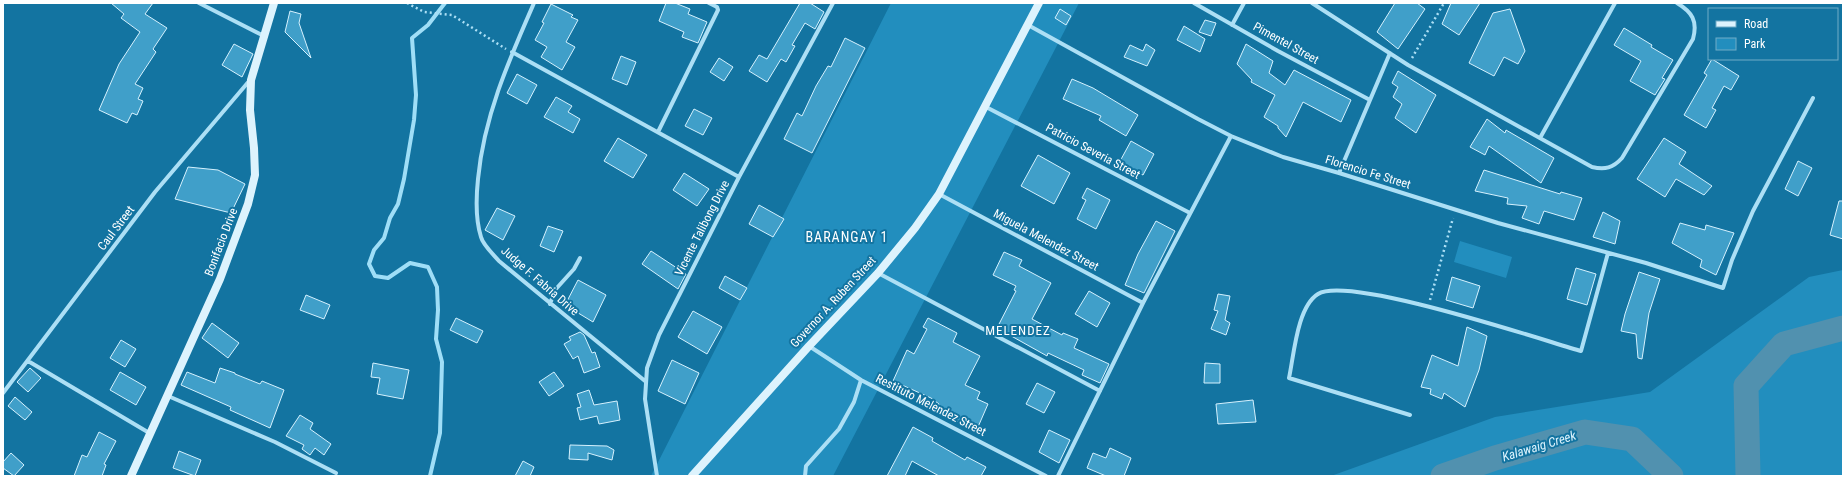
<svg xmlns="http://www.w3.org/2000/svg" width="1846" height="479" viewBox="0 0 1846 479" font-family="'Roboto Condensed',sans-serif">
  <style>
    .green { fill: #228ebe }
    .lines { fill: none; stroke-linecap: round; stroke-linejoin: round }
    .stream { stroke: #9fdef7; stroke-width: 4 }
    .river { stroke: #5191af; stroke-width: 25 }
    .building { fill: #409fc9; stroke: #d5f1fe }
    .path { stroke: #acdff5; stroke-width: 2.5; stroke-dasharray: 2 3; stroke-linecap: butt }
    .street { stroke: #acdff5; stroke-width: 4 }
    .secondary { stroke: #ddf3fd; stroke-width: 8 }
    .labels { text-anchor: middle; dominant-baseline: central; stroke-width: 4; stroke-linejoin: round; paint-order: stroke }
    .street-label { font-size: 12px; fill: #fff; stroke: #1374a1 }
    .neighbourhood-label { font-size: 13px; letter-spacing: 1px; fill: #fff; stroke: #1374a1 }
    .water-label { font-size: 13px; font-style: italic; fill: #dcf3fd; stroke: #1374a1 }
    .quarter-label { font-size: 14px; letter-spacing: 1px; fill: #fff; stroke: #1374a1 }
  </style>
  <rect width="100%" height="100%" fill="#1374a1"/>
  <!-- green -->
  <path class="green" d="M891,3H1079L833,476H651Z
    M1460,241L1512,257L1506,278L1454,262Z
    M1843,270V476H1331L1495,417L1650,392L1809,277Z"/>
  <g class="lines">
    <!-- stream -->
    <path class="stream" d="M430,476L440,433L442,362L436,339L438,310L437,287L428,267L410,263L388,278L375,276L369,264L374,250L384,238L390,218L398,204L404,179L414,120L416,95L412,38L428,25L445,3"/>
    <!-- river -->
    <path class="river" d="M1443,476L1495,458L1585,432L1632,439L1671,476
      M1748,476L1746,386L1784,344L1843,328"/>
  </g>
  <!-- building -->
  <path class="building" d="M111,3H153L145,14L167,28L153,49L156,52L135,84L143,88L138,99L143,101L137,115L132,113L127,123L99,110L119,64L140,32L121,18L124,14Z
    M666,3H675L690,9L688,14L707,22L698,43L682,37L684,32L659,21Z
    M800,3H810L824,12L815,29L805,23L792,45L795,46L786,62L781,59L767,82L749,71L759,55L767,59Z
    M1395,3H1417L1425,9L1398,49L1377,32Z
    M1451,3H1480L1459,35L1442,24Z
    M551,4L573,15L571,17L578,20L566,42L575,47L562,70L541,57L547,47L535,40L544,23L542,22Z
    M1060,9L1071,16L1066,25L1055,18Z
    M1510,9L1525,51L1518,64L1504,57L1494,76L1469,63L1493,13Z
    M290,11L301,14L299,23L311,58L285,32Z
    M1205,20L1216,23L1211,36L1199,32Z
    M1184,26L1205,39L1200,52L1177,40Z
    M1624,28L1652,45L1651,47L1673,60L1662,78L1665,79L1655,95L1630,81L1641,61L1614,45Z
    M845,38L865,48L812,153L784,139L797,113L802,116L816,86L828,66L831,67Z
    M234,44L253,54L242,77L222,65Z
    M1146,44L1155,50L1147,66L1124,57L1130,45L1143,51Z
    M1246,44L1273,61L1269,73L1285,85L1294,70L1351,100L1341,122L1303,102L1286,137L1278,128V126L1264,117L1275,95L1251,82L1252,80L1237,64Z
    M621,56L636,62L627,85L612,79Z
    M719,58L733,67L724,81L710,72Z
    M1712,59L1739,76L1731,90L1724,86L1712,108L1716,110L1706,128L1684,115L1707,75L1704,73Z
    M1398,71L1436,95L1416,133L1395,118L1402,104L1393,97L1398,87L1392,83Z
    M517,74L537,85L527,104L507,93Z
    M1072,79L1093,88L1138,115L1126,136L1099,120L1101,116L1063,99Z
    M556,97L572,106L568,112L580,119L573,133L544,117Z
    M694,109L712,118L703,135L685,126Z
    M1487,119L1505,133L1506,130L1554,158L1541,183L1489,146L1485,155L1470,147Z
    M618,138L647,155L633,178L604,161Z
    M1664,138L1686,152L1679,164L1712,186L1704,195L1676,179L1665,197L1637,179Z
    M1131,141L1154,154L1143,175L1119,163Z
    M1038,155L1070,173L1054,204L1021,186Z
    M1798,161L1812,168L1798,196L1785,189Z
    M188,167L218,170L245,184L231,213L175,199Z
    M1484,170L1560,194L1561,192L1582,198L1574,220L1544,211L1539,224L1522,218L1527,206L1507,204L1508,198L1475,191Z
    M684,173L709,189L697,206L673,190Z
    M1087,188L1110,200L1096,229L1077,219L1086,200L1082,198Z
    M1839,201H1843V239L1830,235Z
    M759,205L784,219L773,237L749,224Z
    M497,208L515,216L503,240L485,230Z
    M1603,212L1620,221L1615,244L1593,237Z
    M1156,221L1175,231L1144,293L1125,285L1138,254Z
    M1680,223L1705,230L1706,225L1734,233L1716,275L1700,267L1702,260L1672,243Z
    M548,226L563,231L554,252L540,246Z
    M651,251L686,274L678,289L642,264Z
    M1004,252L1022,260L1019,266L1051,283L1032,319L1062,335L1063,333L1078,339L1074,348L1109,364L1100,383L1082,375L1084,370L1048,353L1047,356L997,328L1016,291L1014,290L1016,286L993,275Z
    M1576,268L1596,274L1587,305L1567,299Z
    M1639,272L1660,279L1649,313L1642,359L1638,358L1636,334L1621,331L1625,314Z
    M725,276L747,288L740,300L719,288Z
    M1452,277L1480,286L1473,308L1446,300Z
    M578,280L606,295L593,322L565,305Z
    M1089,291L1110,303L1097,327L1075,314Z
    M1218,294L1230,296L1225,320L1230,323L1226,335L1211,329L1218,311L1214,310Z
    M306,295L330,305L324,319L300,310Z
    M693,311L722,327L707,354L678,337Z
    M456,318L483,331L477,343L450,330Z
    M928,318L957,333L953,342L980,356L965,385L980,392L977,399L988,404L978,427L970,423L968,427L957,421L936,410L939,404L931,398L893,381L907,350L914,354L927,329L923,327Z
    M212,323L239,343L228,358L202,338Z
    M1467,327L1487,336L1479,370L1465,407L1444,393L1442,399L1430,394L1431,389L1421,387L1432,355L1458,366Z
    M580,332L584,335L592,353L595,352L600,367L584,373L578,356L573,359L564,344L571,340L569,337Z
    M121,340L136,349L125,367L110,358Z
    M672,360L699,373L685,404L658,391Z
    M373,363L409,370L403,399L377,394L380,378L371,377Z
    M1205,363L1220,364V383H1204Z
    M30,368L41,378L28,392L17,382Z
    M220,368L235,373V374L260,384L262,381L284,390L270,428L230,410L231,407L181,385L187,372L215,383Z
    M120,372L146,387L136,405L110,390Z
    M554,372L564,386L549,396L539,382Z
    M1037,383L1055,392L1044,413L1026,404Z
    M589,390L594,405L617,401L620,420L599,424L597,416L580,420L577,408L581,407L577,394Z
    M15,397L32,412L25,420L8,406Z
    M1253,400L1256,422L1218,424L1216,404Z
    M300,415L313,423L310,429L331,444L324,455L315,448L310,455L302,449L304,445L286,436Z
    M913,427L933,438L932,441L965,460L967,457L986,467L981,476H939L912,461L905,476H887Z
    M1049,430L1070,440L1059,463L1039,452Z
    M99,432L116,441L104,464L106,465L102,476H74L82,455L87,457Z
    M570,445L607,446L614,450L612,460L588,453V460L569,459Z
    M1110,448L1131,458L1124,476H1106L1087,468L1093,453L1106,458Z
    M179,451L201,460L195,476L173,468Z
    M11,453L24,465L14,476L3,468V462Z
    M523,461L534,467L530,476H515Z"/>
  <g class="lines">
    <!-- path -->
    <path class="path" d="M407,3L424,12L452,15L506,49
      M1412,58L1444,3
      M1430,300L1453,218"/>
    <!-- street -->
    <path class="street" d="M199,3L264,36
      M534,3C509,60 484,116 478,179C476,198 475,218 481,237C483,245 493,254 499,261L645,381
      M1194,3L1278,51L1370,100
      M1312,3L1408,65L1592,167C1605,170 1613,168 1622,158L1693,39C1698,21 1692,12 1677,3
      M1028,25L1198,119L1231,136L1283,157L1339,173L1498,223L1646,263L1723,288L1732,260L1753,211L1813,98
      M1232,25L1244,3
      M512,52L739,177
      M986,107L1190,213
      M658,132L718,10L717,7L709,3
      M1540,138L1615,3
      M1339,173L1390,53
      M939,194L1143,303
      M878,273L1100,391
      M550,304L555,290L574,269L580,258
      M809,346L861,380L1046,476
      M28,361L151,434
      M3,393L155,192L250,80
      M168,396L275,442L336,473
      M1410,415L1289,378C1294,355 1297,307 1318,294C1348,275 1539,339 1581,351L1608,253
      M657,476L645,399L647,368L659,335L739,177L833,3
      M805,476L806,466L839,429L854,402L861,380
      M1058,476L1143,303L1231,136"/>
    <!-- secondary -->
    <path class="secondary" d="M131,476L220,279L248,204L255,175L254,148L250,110L251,80L274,3
      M692,476L809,346L878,273L915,228L939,194L1039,3"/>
  </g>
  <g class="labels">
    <!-- street labels -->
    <g class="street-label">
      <text transform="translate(1286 43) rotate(29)">Pimentel Street</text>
      <text transform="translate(1093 151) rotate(28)">Patricio Severia Street</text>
      <text transform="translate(1368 172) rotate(17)">Florencio Fe Street</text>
      <text transform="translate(116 228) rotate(-53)">Caul Street</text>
      <text transform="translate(702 228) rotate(-63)">Vicente Talibong Drive</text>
      <text transform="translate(1046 240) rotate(28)">Miguela Melendez Street</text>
      <text transform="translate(221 242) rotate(-69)">Bonifacio Drive</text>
      <text transform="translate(540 281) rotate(41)">Judge F. Fabria Drive</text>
      <text transform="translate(833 302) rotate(-47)">Governor A. Ruben Street</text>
      <text transform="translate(931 405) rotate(27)">Restituto Melendez Street</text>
    </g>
    <!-- neighbourhood labels -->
    <g class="neighbourhood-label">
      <text x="1018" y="330">MELENDEZ</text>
    </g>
    <!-- water labels -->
    <g class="water-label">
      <text transform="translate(1539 446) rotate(-17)">Kalawaig Creek</text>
    </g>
    <!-- quarter labels -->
    <g class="quarter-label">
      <text x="847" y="237">BARANGAY 1</text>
    </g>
  </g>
  <!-- border -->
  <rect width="1846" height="479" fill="none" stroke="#ffffff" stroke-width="8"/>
  <!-- legend -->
  <rect x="1708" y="8" width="130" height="52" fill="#1374a1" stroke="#71acc7"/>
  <rect x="1716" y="21" width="20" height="6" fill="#ddf3fd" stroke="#71acc7"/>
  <text x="1744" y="28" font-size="12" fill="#ffffff">Road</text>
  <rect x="1716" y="38" width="20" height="12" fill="#228ebe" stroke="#71acc7"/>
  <text x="1744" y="48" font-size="12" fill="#ffffff">Park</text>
</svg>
